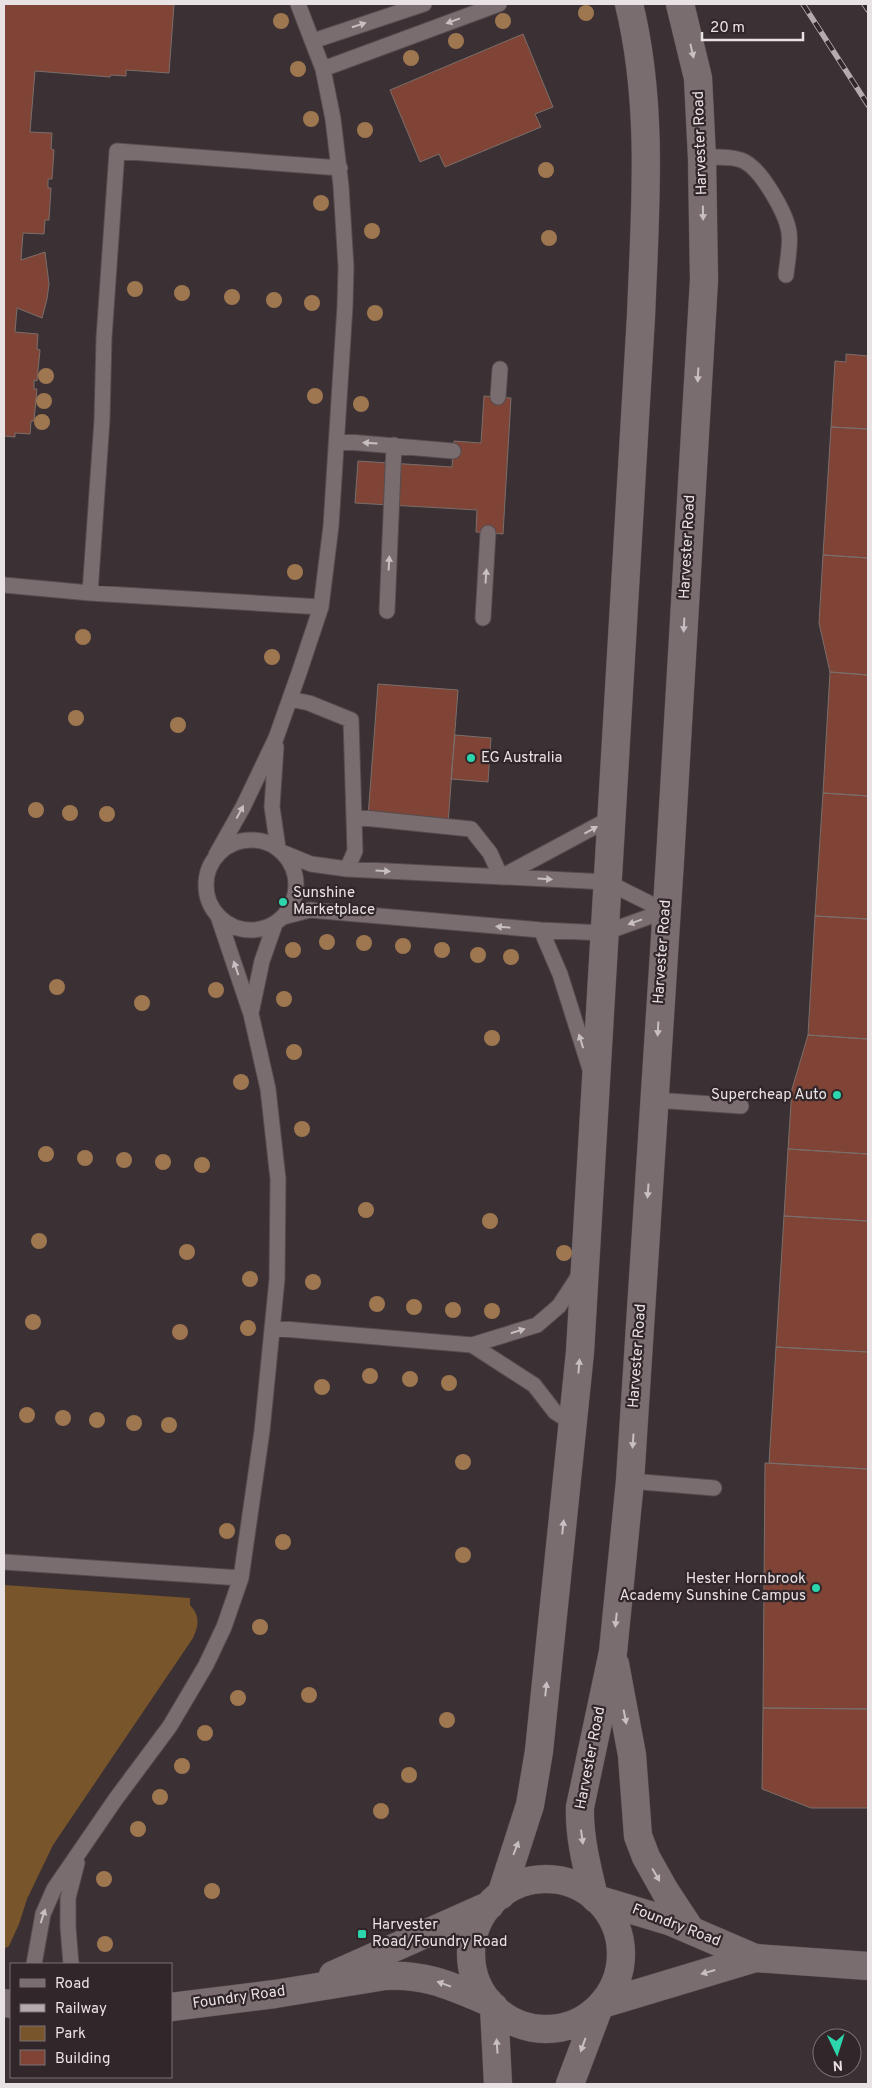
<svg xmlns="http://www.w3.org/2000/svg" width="872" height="2088" viewBox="0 0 872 2088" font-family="Overpass,sans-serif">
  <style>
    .green { fill: #78552b }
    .building { fill: #7f4436; stroke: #7a6e6a }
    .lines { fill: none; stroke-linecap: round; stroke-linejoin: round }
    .service-casing { stroke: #564d4f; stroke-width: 17 }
    .tertiary-casing { stroke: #564d4f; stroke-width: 29 }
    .service { stroke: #796d70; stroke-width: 15 }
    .tertiary { stroke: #796d70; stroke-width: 28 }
    .rail-casing { stroke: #b4abae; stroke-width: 5.5 }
    .rail { stroke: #312629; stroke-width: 4; stroke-dasharray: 11; stroke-linecap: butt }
    .tree { fill: #9e7751 }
    .oneway { fill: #c7bfc1 }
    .poi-dot { fill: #2cd5ab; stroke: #312629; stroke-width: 2 }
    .labels { text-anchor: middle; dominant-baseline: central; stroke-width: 4.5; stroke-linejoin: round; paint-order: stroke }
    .street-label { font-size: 15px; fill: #e9e2e4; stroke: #312629 }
    .poi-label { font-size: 15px; fill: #e9e2e4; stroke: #312629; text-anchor: start }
  </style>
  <rect width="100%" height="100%" fill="#3b3033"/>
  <!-- green -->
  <path class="green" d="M4,1585L190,1598V1605C200,1616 199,1625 193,1638L53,1845L27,1899L19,1924L9,1946L4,1949Z"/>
  <!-- building -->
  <path class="building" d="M4,4H174L169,73L126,70V76L111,75L110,77L35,71L30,132L52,133L51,149L54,150L52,179H48V188H51L49,220H45L44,234L23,233L21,260L45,252L49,284L47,299L42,318L17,308L15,332L38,334L37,349L40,350L37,381L34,380V389H37L34,421H31L30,434L15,433V437L4,436Z
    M523,34L553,107L535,114L541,127L445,167L439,154L420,162L390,90Z
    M846,354L868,356V429L831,427L835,361L846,362Z
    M484,396L511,398L503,534L476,532L477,510L355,503L358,461L452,467L454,441L481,443Z
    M831,427L868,429V558L823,555Z
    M823,555L868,558V675L830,672L819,623Z
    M830,672L868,675V796L823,793Z
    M378,684L458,690L448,824L368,817Z
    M455,735L491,738L488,782L451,779Z
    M823,793L868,796V919L815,916Z
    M815,916L868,919V1039L808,1035Z
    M808,1035L868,1039V1154L788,1149L792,1089Z
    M788,1149L868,1154V1221L784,1216Z
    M784,1216L868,1221V1352L776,1347Z
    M776,1347L868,1352V1469L769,1463Z
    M765,1463L868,1469V1709L763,1708Z
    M763,1708L868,1709V1808H811L762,1789Z"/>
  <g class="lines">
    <defs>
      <path id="service" d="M313,41L424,4
        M323,69L499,4
        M702,158C715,157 729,156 741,160C760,166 786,213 789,232C791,246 787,262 786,275
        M498,397L500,369
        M337,441L453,451
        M4,585L90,593L321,607
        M90,593L102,420L104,338L117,151L340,168
        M387,611L394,445
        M483,618L488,533
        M290,699L309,703L351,720L355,851L347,869
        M276,747L272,807L278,848
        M354,817L471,829L490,853L501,877L611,818
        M206 885a45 45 0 1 1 90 0a45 45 0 1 1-90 0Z
        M284,853L311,864L347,869L607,882L665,911
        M216,855L243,807L276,738L299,673L321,607L331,526L345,306L346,267L341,186L333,119L323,69L298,4
        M283,917L310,910L541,930L604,933L665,911
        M541,930L560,974L590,1069
        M251,1013L262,961L275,924
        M654,1100L741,1106
        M272,1328L472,1345L537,1325L559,1306L580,1274
        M472,1345L534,1385L555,1412L574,1424
        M630,1481L714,1488
        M4,1562L241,1578
        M34,1964L43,1914L54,1889L115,1800L170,1726L206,1665L224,1627L241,1578L262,1431L277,1279L278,1179L268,1089L251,1014L218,916
        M71,1964L68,1927V1898L77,1863"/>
      <path id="tertiary" d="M615,1664L632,1755L638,1836L646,1857L665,1891L690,1929
        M471 1954a75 75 0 1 1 150 0a75 75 0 1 1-150 0Z
        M501,1895L530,1805L539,1751L580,1352L641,316C645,212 654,106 629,4
        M594,1897C587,1867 579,1837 580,1807L613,1652L630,1481L670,860L704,280L702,158L698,78L680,4
        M596,1899L669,1921L755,1958
        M333,1975L490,1905
        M4,2003L11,2004
        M602,2004L755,1958L868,1966
        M171,2007L275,1994L385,1976C427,1974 451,1986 489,2002
        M494,2007L498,2084
        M570,2084L599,2007"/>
    </defs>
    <!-- service casing -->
    <use href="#service" class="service-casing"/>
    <!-- tertiary casing -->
    <use href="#tertiary" class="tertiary-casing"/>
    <!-- service -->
    <use href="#service" class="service"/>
    <!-- tertiary -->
    <use href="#tertiary" class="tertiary"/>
    <defs>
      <path id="rail" d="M803,4L868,105
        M864,4L868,10"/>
    </defs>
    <!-- rail casing -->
    <use href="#rail" class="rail-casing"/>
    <!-- rail -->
    <use href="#rail" class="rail"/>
  </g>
  <!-- trees -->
  <g class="tree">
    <circle cx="586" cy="13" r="8"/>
    <circle cx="281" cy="21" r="8"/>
    <circle cx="503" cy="21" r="8"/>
    <circle cx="456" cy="41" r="8"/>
    <circle cx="411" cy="58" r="8"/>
    <circle cx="298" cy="69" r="8"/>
    <circle cx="311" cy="119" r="8"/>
    <circle cx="365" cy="130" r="8"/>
    <circle cx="546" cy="170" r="8"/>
    <circle cx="321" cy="203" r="8"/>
    <circle cx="372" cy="231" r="8"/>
    <circle cx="549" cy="238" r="8"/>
    <circle cx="135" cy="289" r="8"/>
    <circle cx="182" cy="293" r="8"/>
    <circle cx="232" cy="297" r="8"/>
    <circle cx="274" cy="300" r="8"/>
    <circle cx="312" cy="303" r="8"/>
    <circle cx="375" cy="313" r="8"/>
    <circle cx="46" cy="376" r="8"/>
    <circle cx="315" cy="396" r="8"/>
    <circle cx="44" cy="401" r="8"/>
    <circle cx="361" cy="404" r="8"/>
    <circle cx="42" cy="422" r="8"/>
    <circle cx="295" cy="572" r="8"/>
    <circle cx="83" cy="637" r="8"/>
    <circle cx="272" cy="657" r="8"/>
    <circle cx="76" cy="718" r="8"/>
    <circle cx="178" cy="725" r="8"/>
    <circle cx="36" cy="810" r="8"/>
    <circle cx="70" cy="813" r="8"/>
    <circle cx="107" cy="814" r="8"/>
    <circle cx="327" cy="942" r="8"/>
    <circle cx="364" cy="943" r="8"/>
    <circle cx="403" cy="946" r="8"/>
    <circle cx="293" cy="950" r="8"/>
    <circle cx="442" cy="950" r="8"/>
    <circle cx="478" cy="955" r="8"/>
    <circle cx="511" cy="957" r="8"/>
    <circle cx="57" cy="987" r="8"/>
    <circle cx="216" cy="990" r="8"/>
    <circle cx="284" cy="999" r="8"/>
    <circle cx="142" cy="1003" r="8"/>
    <circle cx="492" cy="1038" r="8"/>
    <circle cx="294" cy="1052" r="8"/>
    <circle cx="241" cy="1082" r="8"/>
    <circle cx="302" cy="1129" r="8"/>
    <circle cx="46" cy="1154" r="8"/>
    <circle cx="85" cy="1158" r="8"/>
    <circle cx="124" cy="1160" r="8"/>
    <circle cx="163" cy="1162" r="8"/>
    <circle cx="202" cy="1165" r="8"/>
    <circle cx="366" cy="1210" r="8"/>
    <circle cx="490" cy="1221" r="8"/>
    <circle cx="39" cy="1241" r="8"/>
    <circle cx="187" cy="1252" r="8"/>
    <circle cx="564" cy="1253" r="8"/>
    <circle cx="250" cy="1279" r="8"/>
    <circle cx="313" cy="1282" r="8"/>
    <circle cx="377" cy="1304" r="8"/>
    <circle cx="414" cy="1307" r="8"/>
    <circle cx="453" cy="1310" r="8"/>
    <circle cx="492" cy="1311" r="8"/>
    <circle cx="33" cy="1322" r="8"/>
    <circle cx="248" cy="1328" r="8"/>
    <circle cx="180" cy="1332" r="8"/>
    <circle cx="370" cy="1376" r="8"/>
    <circle cx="410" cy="1379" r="8"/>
    <circle cx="449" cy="1383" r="8"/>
    <circle cx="322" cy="1387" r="8"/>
    <circle cx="27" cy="1415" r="8"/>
    <circle cx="63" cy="1418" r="8"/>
    <circle cx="97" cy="1420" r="8"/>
    <circle cx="134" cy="1423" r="8"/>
    <circle cx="169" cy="1425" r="8"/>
    <circle cx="463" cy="1462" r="8"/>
    <circle cx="227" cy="1531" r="8"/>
    <circle cx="283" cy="1542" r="8"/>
    <circle cx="463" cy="1555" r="8"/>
    <circle cx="260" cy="1627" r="8"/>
    <circle cx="309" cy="1695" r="8"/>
    <circle cx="238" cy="1698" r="8"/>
    <circle cx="447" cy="1720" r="8"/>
    <circle cx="205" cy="1733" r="8"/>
    <circle cx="182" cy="1766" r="8"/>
    <circle cx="409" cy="1775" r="8"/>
    <circle cx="160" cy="1797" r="8"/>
    <circle cx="381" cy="1811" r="8"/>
    <circle cx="138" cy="1829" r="8"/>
    <circle cx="104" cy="1879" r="8"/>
    <circle cx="212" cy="1891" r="8"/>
    <circle cx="105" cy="1944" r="8"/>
  </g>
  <!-- one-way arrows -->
  <defs><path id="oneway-solid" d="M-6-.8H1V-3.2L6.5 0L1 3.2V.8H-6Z" transform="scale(1.25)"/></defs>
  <g class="oneway">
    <use href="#oneway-solid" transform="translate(453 21) rotate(160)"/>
    <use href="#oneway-solid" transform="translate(359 25) rotate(-18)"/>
    <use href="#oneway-solid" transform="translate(692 51) rotate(77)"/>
    <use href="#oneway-solid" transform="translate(703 213) rotate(89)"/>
    <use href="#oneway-solid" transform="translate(698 375) rotate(93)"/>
    <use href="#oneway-solid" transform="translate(370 443) rotate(-176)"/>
    <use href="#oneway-solid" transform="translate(389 563) rotate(-87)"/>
    <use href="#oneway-solid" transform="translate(486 576) rotate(-86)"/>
    <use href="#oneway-solid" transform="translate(684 625) rotate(93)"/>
    <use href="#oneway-solid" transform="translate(240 812) rotate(-62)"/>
    <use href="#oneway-solid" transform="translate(591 830) rotate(-29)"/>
    <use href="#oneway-solid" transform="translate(383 871) rotate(3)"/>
    <use href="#oneway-solid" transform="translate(545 879) rotate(3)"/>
    <use href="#oneway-solid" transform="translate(635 922) rotate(160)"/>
    <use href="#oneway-solid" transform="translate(503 927) rotate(-175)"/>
    <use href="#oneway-solid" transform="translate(236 968) rotate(-109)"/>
    <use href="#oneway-solid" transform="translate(658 1029) rotate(93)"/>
    <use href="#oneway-solid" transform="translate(581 1041) rotate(-107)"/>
    <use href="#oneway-solid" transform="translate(648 1191) rotate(94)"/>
    <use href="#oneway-solid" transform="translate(518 1331) rotate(-17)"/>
    <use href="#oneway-solid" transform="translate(579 1366) rotate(-85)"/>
    <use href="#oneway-solid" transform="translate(633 1441) rotate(94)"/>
    <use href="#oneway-solid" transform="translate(563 1527) rotate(-84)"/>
    <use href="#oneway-solid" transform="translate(616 1620) rotate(96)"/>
    <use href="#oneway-solid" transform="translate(546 1689) rotate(-84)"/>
    <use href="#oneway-solid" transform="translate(625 1717) rotate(79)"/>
    <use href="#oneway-solid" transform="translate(582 1837) rotate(82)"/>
    <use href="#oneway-solid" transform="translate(516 1848) rotate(-69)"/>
    <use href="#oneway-solid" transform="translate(656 1875) rotate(60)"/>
    <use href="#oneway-solid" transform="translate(43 1916) rotate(-72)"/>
    <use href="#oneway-solid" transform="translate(708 1972) rotate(164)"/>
    <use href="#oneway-solid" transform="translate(444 1984) rotate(-160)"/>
    <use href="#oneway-solid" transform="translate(583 2045) rotate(110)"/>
    <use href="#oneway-solid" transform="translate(497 2046) rotate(-94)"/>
  </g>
  <!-- markers -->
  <g class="poi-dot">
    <circle cx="471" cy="758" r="5"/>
    <circle cx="283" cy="902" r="5"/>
    <circle cx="837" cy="1095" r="5"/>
    <circle cx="816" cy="1588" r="5"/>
    <rect x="357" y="1929" width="10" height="10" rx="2.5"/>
  </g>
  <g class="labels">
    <!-- street labels -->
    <g class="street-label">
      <text transform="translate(701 143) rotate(-92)">Harvester Road</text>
      <text transform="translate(688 547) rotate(-87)">Harvester Road</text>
      <text transform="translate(663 952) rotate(-86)">Harvester Road</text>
      <text transform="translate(638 1356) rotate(-86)">Harvester Road</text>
      <text transform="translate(591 1758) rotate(-79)">Harvester Road</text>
      <text transform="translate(676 1926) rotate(21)">Foundry Road</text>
      <text transform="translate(239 1998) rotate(-8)">Foundry Road</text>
    </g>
    <!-- poi labels -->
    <g class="poi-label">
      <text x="481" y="758">EG Australia</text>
      <text x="293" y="893">Sunshine<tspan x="293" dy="17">Marketplace</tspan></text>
      <text x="827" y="1095" text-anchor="end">Supercheap Auto</text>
      <text x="806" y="1579" text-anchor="end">Hester Hornbrook<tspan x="806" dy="17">Academy Sunshine Campus</tspan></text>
      <text x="372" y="1925">Harvester<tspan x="372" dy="17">Road/Foundry Road</tspan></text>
    </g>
  </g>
  <!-- border -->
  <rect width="872" height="2088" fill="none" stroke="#e9e2e4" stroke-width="10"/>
  <!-- legend -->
  <rect x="10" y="1963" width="162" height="115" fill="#312629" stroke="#7b7174"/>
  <rect x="20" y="1979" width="25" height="8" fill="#796d70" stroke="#7b7174"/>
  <text x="55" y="1988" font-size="15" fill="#e9e2e4">Road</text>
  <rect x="20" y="2004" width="25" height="8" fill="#b4abae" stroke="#7b7174"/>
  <text x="55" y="2013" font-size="15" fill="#e9e2e4">Railway</text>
  <rect x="20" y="2026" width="25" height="15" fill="#78552b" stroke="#7b7174"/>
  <text x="55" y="2038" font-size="15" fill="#e9e2e4">Park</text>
  <rect x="20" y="2050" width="25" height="15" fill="#7f4436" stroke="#7b7174"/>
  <text x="55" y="2063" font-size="15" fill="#e9e2e4">Building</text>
  <!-- north arrow -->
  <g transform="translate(837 2053) rotate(176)"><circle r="24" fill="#312629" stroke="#7b7174"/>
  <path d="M0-4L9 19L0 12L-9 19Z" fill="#2cd5ab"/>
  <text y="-8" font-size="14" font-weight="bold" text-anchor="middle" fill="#e9e2e4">N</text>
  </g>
  <!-- scale -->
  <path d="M702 32v8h101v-8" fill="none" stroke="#e9e2e4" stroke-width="2.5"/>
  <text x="710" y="32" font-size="15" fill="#e9e2e4" stroke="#312629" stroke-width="4" paint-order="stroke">20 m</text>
</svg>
